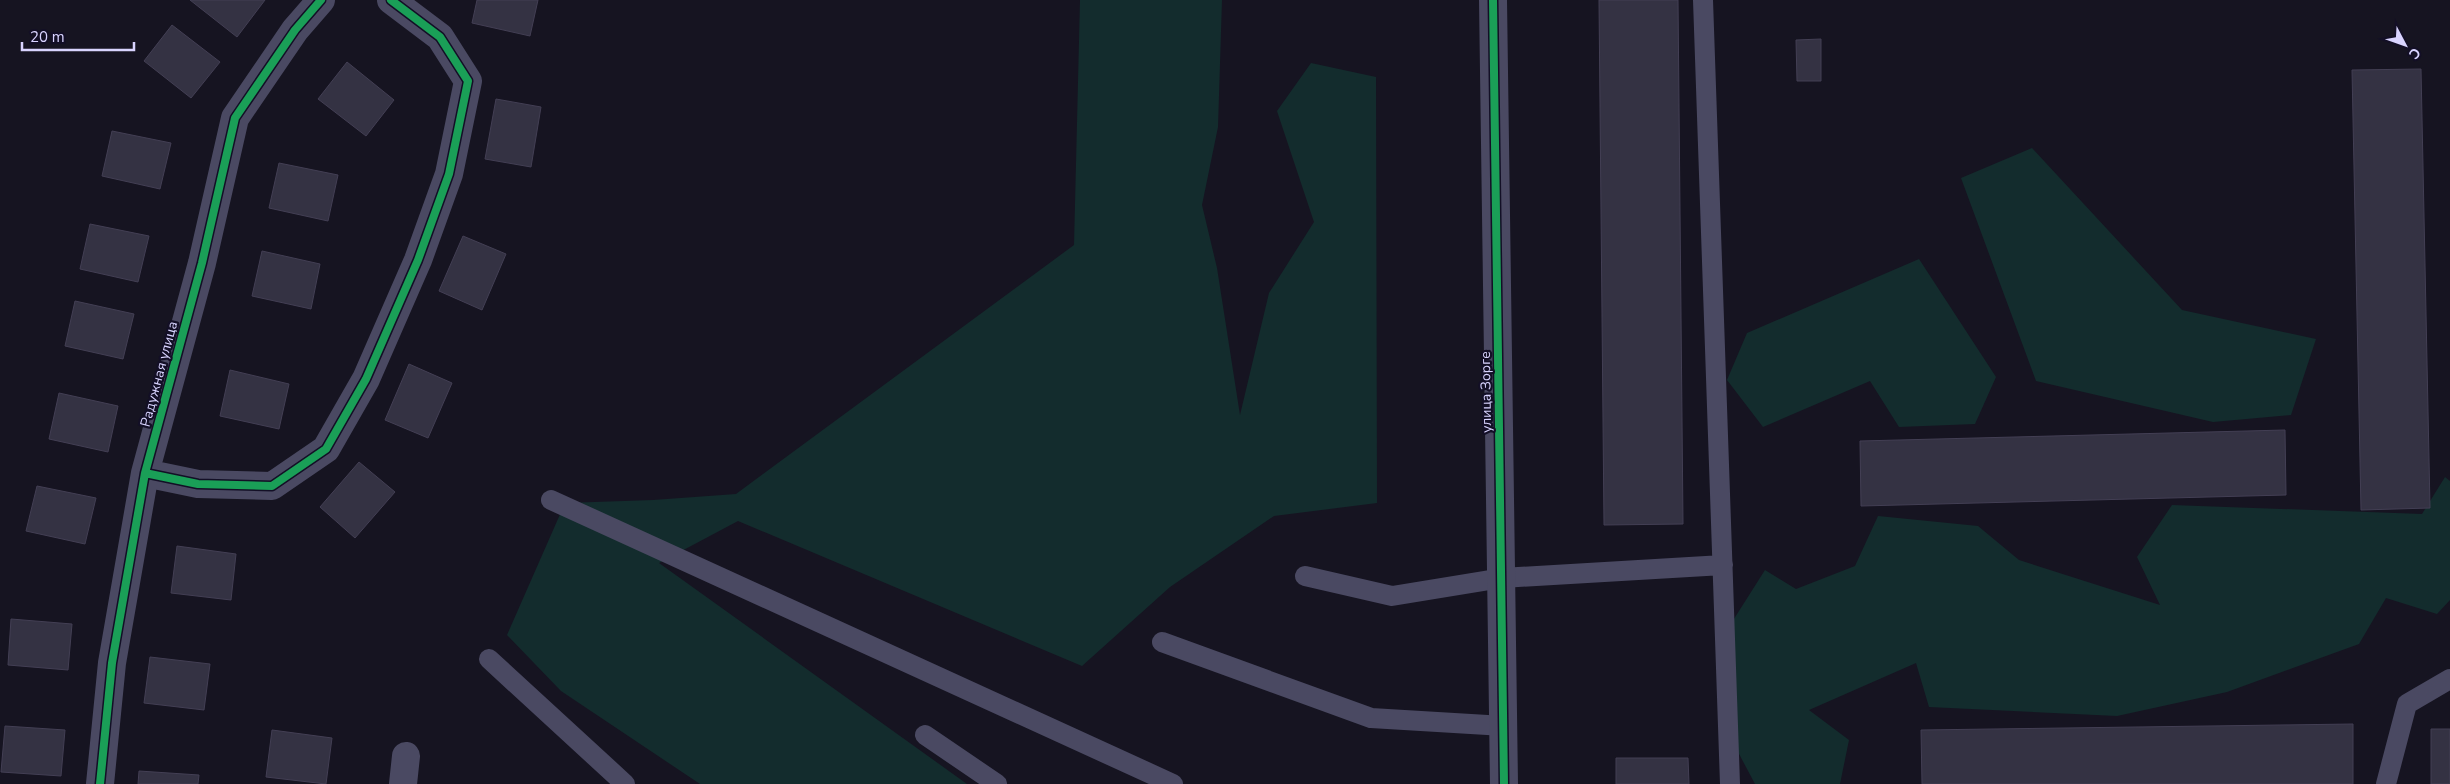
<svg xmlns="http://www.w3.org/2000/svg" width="2450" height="784" viewBox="0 0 2450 784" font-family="'Nunito Sans',sans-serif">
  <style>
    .green { fill: #132c2d }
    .building { fill: #343243; stroke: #433f54 }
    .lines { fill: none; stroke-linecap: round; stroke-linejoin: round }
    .lane { stroke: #4a4962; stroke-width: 20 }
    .street { stroke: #4a4962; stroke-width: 28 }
    .cycleway-casing { stroke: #130f26; stroke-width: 11 }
    .cycleway { stroke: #1a9f57; stroke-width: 8 }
    .labels { text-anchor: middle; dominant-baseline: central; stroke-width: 4.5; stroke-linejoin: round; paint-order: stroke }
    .street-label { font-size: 14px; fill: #d9d4ff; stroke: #130f26 }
  </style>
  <rect width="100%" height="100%" fill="#161421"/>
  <!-- green -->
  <path class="green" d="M1080,0H1222L1218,127L1202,205L1217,268L1240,415L1269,293L1314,222L1277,111L1311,63L1376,77L1377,503L1274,516L1170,587L1082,666L738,521L659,563L967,784H700L561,691L507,635L565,503L653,500L736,494L1074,245Z
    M2032,148L2182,310L2316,339L2291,415L2213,422L2036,381L1961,178Z
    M1919,259L1996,377L1975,424L1899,427L1870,381L1763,427L1727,380L1747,333Z
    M2445,477L2450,481V600L2437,614L2386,598L2359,644L2227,692L2117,716L1929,707L1916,663L1809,710L1849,740L1840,784H1755L1738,752L1732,622L1765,570L1796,589L1855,566L1878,516L1978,526L2019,560L2160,605L2137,557L2172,505L2422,514Z"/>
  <!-- building -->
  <path class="building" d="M190,0H265L237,37Z
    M477,0H538L530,36L472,23Z
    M1599,0H1678L1683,524L1604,525Z
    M172,25L220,62L191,98L144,61Z
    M1821,39V81H1797L1796,40Z
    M347,62L394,100L366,136L318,99Z
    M2421,69L2430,508L2361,510L2352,70Z
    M496,99L541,107L531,167L485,159Z
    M112,131L171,143L160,189L102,176Z
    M279,163L338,175L328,221L269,208Z
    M90,224L149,236L138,282L80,269Z
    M463,236L506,254L482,310L439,291Z
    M262,251L320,264L311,309L252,296Z
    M75,301L134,314L123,359L65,346Z
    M409,364L452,383L428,438L385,420Z
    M230,370L289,384L279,429L220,416Z
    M59,393L118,406L108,452L49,439Z
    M2285,430L2286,495L1861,506L1860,441Z
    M359,462L395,492L355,538L320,507Z
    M37,486L96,498L85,544L26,531Z
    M177,546L236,554L231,600L171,593Z
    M11,619L72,624L68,670L8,665Z
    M150,657L210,664L204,710L144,703Z
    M2353,724V784H1922L1921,730Z
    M5,726L65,730L61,776L1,772Z
    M2431,729H2450V784H2431Z
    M272,730L332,738L326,784L266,777Z
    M1616,758H1688L1689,784H1616Z
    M139,771L199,775L198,784H138Z"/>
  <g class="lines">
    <!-- lane -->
    <path class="lane" d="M1703,0L1730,784
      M551,500L1173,784
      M1305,576L1392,596L1502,578L1723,565
      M1162,642L1371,718L1504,726
      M489,659L625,784
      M925,735L997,784
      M2386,784L2407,704L2450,679"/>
    <!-- street -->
    <path class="street" d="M1493,0L1504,784
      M145,473L198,484L272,486L326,449L366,379L418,260L449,174L468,81L440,37L391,0
      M100,784L112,663L145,473L202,263L235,118L295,30L321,0
      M403,784L406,756"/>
    <defs>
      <path id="cycleway" d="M1493,0L1504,784
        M145,473L198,484L272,486L326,449L366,379L418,260L449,174L468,81L440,37L391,0
        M100,784L112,663L145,473L202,263L235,118L295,30L321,0"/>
    </defs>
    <!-- cycleway casing -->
    <use href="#cycleway" class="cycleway-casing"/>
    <!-- cycleway -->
    <use href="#cycleway" class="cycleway"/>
  </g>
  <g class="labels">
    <!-- street labels -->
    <g class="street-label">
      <text transform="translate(159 374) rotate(-75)">Радужная улица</text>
      <text transform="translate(1486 392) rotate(-91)">улица Зорге</text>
    </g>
  </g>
  <!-- north arrow -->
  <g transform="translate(2405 45) rotate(131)" stroke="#130f26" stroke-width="4" paint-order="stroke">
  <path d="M0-4L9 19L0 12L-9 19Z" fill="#d9d4ff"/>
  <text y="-8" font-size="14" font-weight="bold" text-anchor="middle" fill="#d9d4ff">С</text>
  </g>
  <!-- scale -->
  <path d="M22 42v8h112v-8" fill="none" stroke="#d9d4ff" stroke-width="2.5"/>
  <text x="30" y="42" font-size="15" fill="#d9d4ff" stroke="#130f26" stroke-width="4" paint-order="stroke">20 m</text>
</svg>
